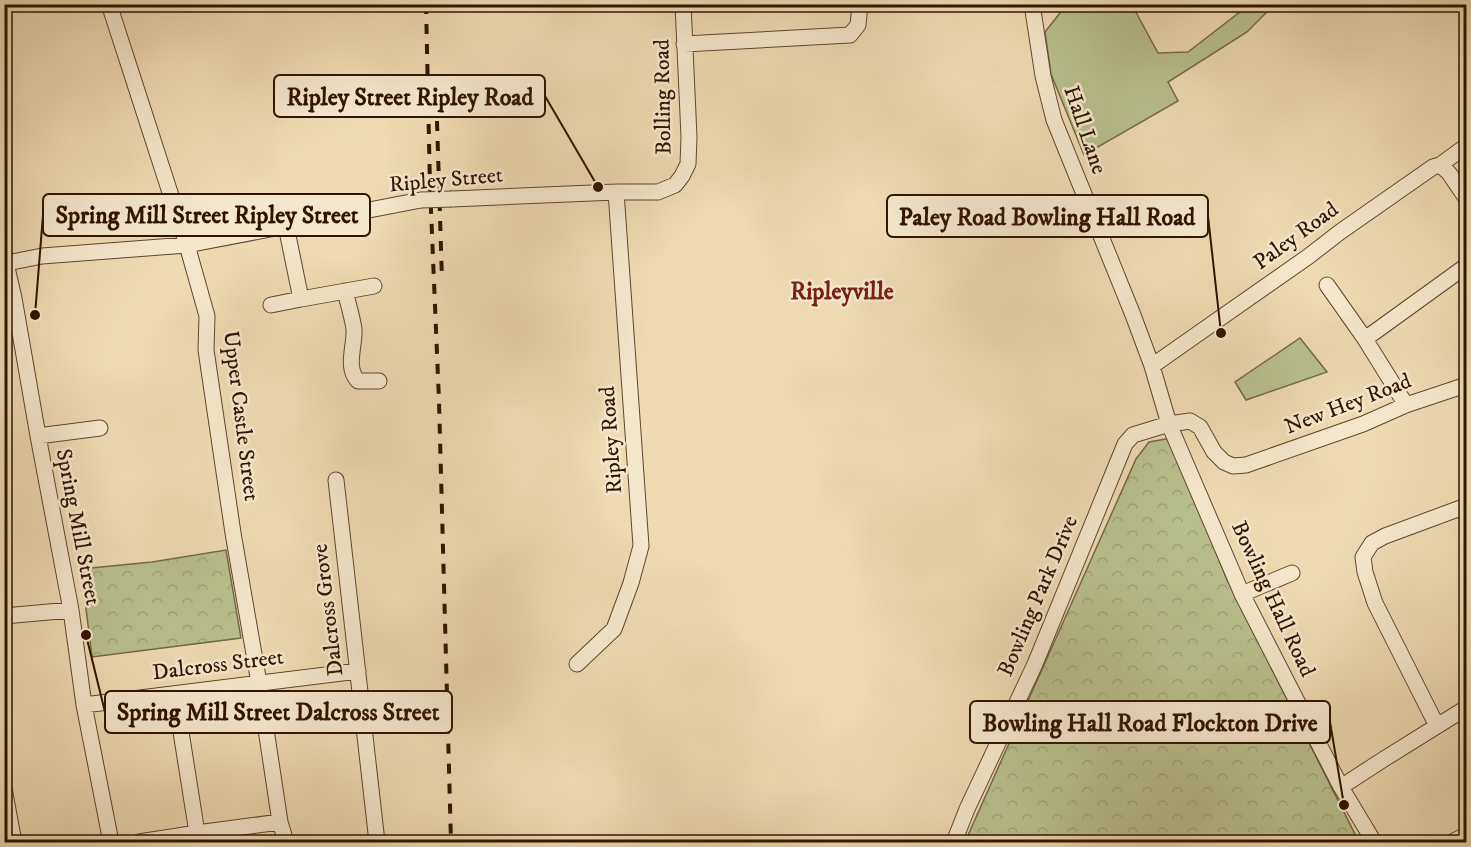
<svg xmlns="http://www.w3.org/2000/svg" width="1471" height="847" viewBox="0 0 1471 847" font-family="'IM FELL DW Pica',serif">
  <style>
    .green { fill: #b8c08c; stroke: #746a46; stroke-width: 1.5 }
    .park { fill: url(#park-crowns); stroke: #746a46; stroke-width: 1.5 }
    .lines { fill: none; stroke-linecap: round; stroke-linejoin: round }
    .minor-casing { stroke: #60462c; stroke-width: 17 }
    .minor { stroke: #f4e8cc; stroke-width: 15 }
    .rail { stroke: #301400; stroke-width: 4; stroke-dasharray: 10 10; stroke-linecap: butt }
    .minor-bridge-casing { stroke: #60462c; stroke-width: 17; stroke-linecap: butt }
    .minor-bridge { stroke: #f4e8cc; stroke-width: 15 }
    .labels { text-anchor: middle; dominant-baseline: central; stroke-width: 5; stroke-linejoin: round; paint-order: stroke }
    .street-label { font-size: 22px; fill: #301400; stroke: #f4e8cc }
    .neighbourhood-label { font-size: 24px; font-weight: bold; fill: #7a1f14; stroke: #f4e8cc }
    .leader { fill: none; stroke: #301400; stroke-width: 2 }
    .callout-dot { fill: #301400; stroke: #f4e8cc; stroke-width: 2 }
    .callout { fill: #f4e8cc; stroke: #301400; stroke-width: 2 }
    .callout-label { font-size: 24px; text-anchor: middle; font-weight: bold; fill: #301400 }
  </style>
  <defs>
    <pattern id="park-crowns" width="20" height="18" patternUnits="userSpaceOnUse" patternTransform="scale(1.5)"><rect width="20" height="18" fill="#b8c08c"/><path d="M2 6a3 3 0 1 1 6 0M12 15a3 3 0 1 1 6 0" fill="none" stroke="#9ea477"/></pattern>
  </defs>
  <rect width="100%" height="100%" fill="#eedbb1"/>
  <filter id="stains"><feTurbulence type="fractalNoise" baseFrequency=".00333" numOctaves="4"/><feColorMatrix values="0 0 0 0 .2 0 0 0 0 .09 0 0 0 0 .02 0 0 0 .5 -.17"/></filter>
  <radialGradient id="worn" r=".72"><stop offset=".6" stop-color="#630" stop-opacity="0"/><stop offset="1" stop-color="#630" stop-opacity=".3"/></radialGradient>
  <!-- green -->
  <path class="green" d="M1067,4L1132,5L1158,53L1188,52L1249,5H1274L1247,32L1168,82L1178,101L1084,155L1051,74L1045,32Z
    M1300,338L1327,372L1246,400L1235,382Z"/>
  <!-- park -->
  <path class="park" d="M1171,438L1227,580L1359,842H965L1136,459L1149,442Z
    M226,550L241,638L92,657L81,569L152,562Z"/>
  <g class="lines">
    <defs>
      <path id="minor" d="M109,4L187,245L207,316L206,350L233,533L259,683L280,822L286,842
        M1032,4L1043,76L1054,120L1133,315L1152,366L1169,424L1242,594L1341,787L1374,842
        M684,44L850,35L858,25L860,4
        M1440,165L1449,173L1466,198
        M452,199L616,192H658L675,185L682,176L688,164L689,137L683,4
        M286,226L301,299L374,286
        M4,255L14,298L38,436L71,610L84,705L111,842
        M7,263L42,256L187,245L421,200
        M1327,285L1365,339L1406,405
        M345,291C348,303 352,316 354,329C355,347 345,367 358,381H379
        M271,305L301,299
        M1365,339L1466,266
        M1152,366L1309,256L1340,232L1433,167L1440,165L1466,146
        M38,436L100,428
        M336,480L377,842
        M1242,594L1292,573
        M4,616L71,610
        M577,664L614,629L631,583L641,546L616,192
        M175,694L197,833
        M84,705L358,671
        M1437,726L1375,603L1365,572L1363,557L1372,543L1385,536L1466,506
        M1341,787L1384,759L1466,708
        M4,788L14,842
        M139,842L197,833L280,822
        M954,842L967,809L1035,664L1125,444L1133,435L1169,424L1190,421L1200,427L1214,452L1224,462L1233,466L1246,465L1363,424L1406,405L1466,385
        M1452,842L1466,835"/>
    </defs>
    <!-- minor casing -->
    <use href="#minor" class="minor-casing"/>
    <!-- minor -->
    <use href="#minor" class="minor"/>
    <!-- rail -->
    <path class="rail" d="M426,4L430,186L439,401L451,842
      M437,121L442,280"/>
    <defs>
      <path id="minor-bridge" d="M421,200L452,199"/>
    </defs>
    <!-- minor-bridge casing -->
    <use href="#minor-bridge" class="minor-bridge-casing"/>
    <!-- minor-bridge -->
    <use href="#minor-bridge" class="minor-bridge"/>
  </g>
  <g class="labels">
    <!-- street labels -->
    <g class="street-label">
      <text transform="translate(663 97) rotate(-91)">Bolling Road</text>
      <text transform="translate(1085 130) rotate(71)">Hall Lane</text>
      <text transform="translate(446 180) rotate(-5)">Ripley Street</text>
      <text transform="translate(1296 236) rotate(-36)">Paley Road</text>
      <text transform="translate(1348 404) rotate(-21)">New Hey Road</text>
      <text transform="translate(241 416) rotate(83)">Upper Castle Street</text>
      <text transform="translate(611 440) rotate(-94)">Ripley Road</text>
      <text transform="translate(78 527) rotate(79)">Spring Mill Street</text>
      <text transform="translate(1038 596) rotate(-67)">Bowling Park Drive</text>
      <text transform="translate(1273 599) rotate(65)">Bowling Hall Road</text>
      <text transform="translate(328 610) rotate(-97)">Dalcross Grove</text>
      <text transform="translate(218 665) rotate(-7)">Dalcross Street</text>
    </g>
    <!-- neighbourhood labels -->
    <g class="neighbourhood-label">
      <text x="842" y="292">Ripleyville</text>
    </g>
  </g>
  <!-- callouts -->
  <path class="leader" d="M598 187L545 96M35 315L43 215M1221 333L1208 216M86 635L105 712M1344 805L1330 722"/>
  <g class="callout-dot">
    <circle cx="598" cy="187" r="6"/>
    <circle cx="35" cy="315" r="6"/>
    <circle cx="1221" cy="333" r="6"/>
    <circle cx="86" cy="635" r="6"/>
    <circle cx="1344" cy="805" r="6"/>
  </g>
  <g class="callout">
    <rect x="274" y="75" width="271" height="42" rx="6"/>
    <rect x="43" y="194" width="327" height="42" rx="6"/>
    <rect x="887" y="195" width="321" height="42" rx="6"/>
    <rect x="105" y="691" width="347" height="42" rx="6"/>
    <rect x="970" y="701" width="360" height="42" rx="6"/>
  </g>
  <g class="callout-label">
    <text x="410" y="105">Ripley Street Ripley Road</text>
    <text x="207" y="223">Spring Mill Street Ripley Street</text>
    <text x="1047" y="225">Paley Road Bowling Hall Road</text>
    <text x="278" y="720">Spring Mill Street Dalcross Street</text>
    <text x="1150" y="731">Bowling Hall Road Flockton Drive</text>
  </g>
  <!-- margin -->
  <rect width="1471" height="847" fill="none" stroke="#eedbb1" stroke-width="24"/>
  <rect x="6" y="6" width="1459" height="835" fill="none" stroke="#301400" stroke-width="3"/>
  <rect x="12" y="12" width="1447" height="823" fill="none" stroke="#301400" stroke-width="1.5"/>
  <rect width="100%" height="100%" filter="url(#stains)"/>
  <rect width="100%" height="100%" fill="url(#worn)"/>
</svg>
